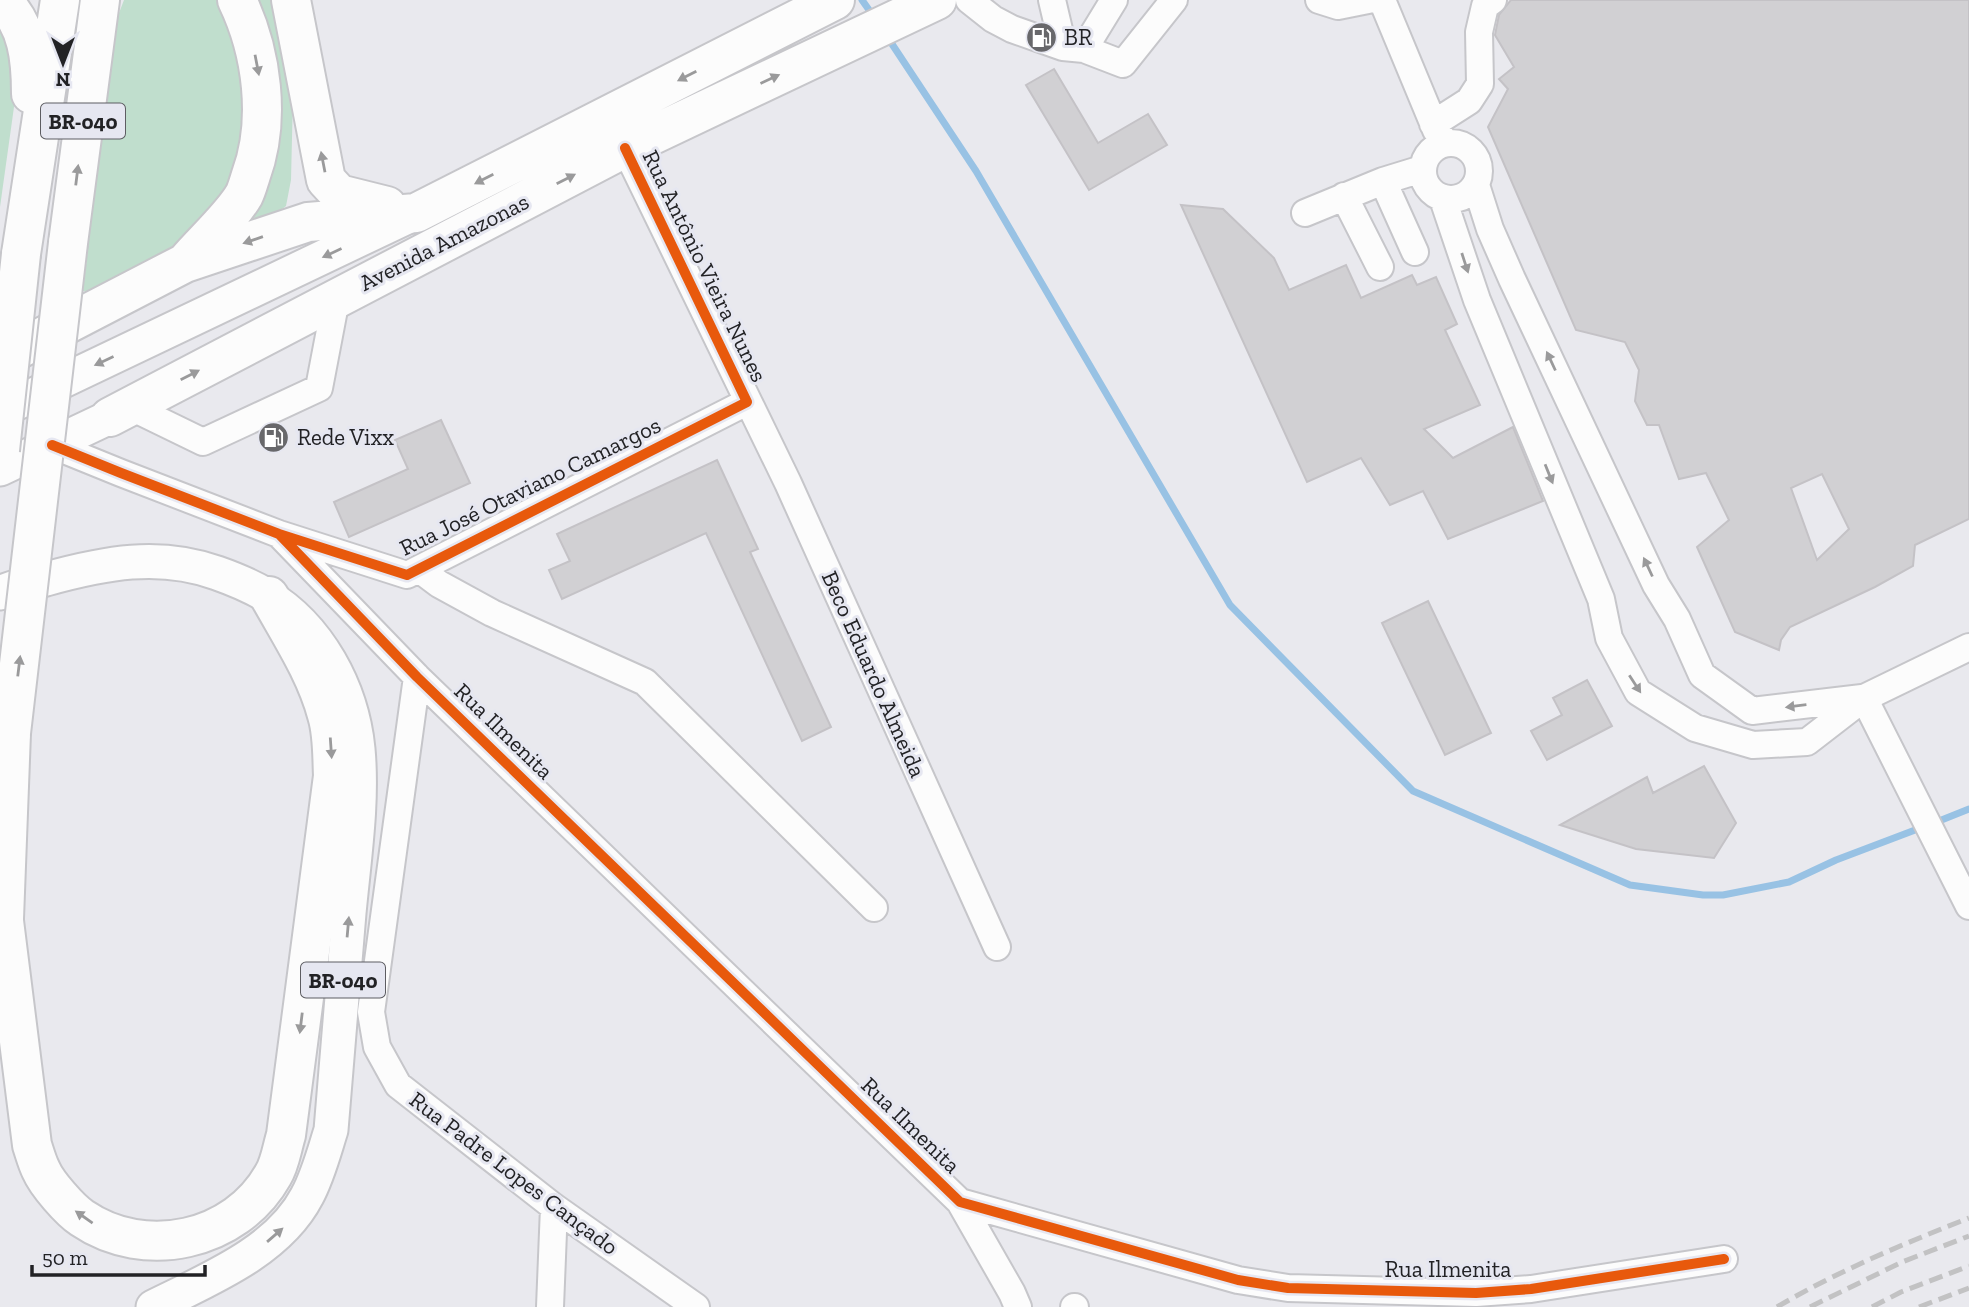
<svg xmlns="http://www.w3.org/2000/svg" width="1969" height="1307" viewBox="0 0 1969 1307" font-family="'Zilla Slab',serif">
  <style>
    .green { fill: #c0decd }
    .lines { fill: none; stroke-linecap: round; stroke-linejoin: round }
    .stream { stroke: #98c2e4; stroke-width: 7 }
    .building { fill: #d1d0d3; stroke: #c4c2c6; stroke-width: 2; fill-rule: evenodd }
    .minor-casing { stroke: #c6c6ca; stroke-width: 30 }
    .major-casing { stroke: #c6c6ca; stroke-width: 37 }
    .highway-casing { stroke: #c6c6ca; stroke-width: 42 }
    .minor { stroke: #fcfcfc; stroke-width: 26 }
    .major { stroke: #fcfcfc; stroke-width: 33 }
    .highway { stroke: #fcfcfc; stroke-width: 38 }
    .rail { stroke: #c2c2c3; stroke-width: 5; stroke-dasharray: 14 7; stroke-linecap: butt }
    .highway-bridge-casing { stroke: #c6c6ca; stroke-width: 42; stroke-linecap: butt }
    .highway-bridge { stroke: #fcfcfc; stroke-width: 38 }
    .cycleway-casing { stroke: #e6e7f1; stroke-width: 15 }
    .cycleway { stroke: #e8590c; stroke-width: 10 }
    .oneway { fill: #9a9a9b }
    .labels { text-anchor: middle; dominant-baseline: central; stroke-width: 6; stroke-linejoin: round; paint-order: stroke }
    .shield { fill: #e6e7f1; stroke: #5d5d62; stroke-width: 2 }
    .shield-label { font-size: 21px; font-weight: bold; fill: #222225 }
    .poi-label { font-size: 23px; fill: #222225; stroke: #e6e7f1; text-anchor: start }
    .street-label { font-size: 23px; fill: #222225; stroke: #e6e7f1 }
  </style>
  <rect width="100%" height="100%" fill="#e9e9ee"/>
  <!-- green -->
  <path class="green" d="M124,0H218L239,50L246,123L237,170L223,195L185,239L91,293L83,291L114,26Z
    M251,0H275L293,96L291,180L286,206L277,213L243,224Z
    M0,29L8,44L13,76L14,107L0,207Z"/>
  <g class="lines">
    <!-- stream -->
    <path class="stream" d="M862,0L874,17
      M886,35L976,171L1230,605L1413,791L1630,885L1703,895H1723L1789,882L1836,860L1923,827
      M1934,823L1969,809"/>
  </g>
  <!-- building -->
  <path class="building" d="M1511,0H1969V519L1915,545L1913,566L1875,587L1790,627L1781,640L1779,650L1735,632L1697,547L1729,520L1706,473L1679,479L1659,425H1647L1635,401L1639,370L1625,342L1576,330L1488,127L1508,89L1499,79L1514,67L1495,35L1499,15ZM1822,474L1849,529L1817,560L1791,488Z
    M1054,69L1098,143L1148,114L1167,145L1089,190L1026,85Z
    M1181,205L1223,209L1274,258L1289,290L1346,265L1361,298L1412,275L1417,285L1436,277L1457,324L1445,330L1480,405L1424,429L1453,458L1513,427L1543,501L1448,539L1423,491L1390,505L1361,458L1307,482Z
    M441,420L470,483L349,537L334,502L408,469L395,440Z
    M717,460L758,549L750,552L831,727L802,741L706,533L562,599L549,570L570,561L557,534Z
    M1428,601L1491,733L1445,755L1382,623Z
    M1587,680L1612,726L1547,760L1531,731L1562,715L1553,698Z
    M1704,766L1736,823L1714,858L1636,849L1560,825L1647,777L1653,793Z"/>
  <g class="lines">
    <defs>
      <path id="minor" d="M969,0L993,19L1012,29L1063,47L1084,49L1123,64L1174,0
        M1052,0L1063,47
        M1319,0L1338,6L1368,0
        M1382,0L1436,130L1446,143
        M1084,49L1114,0
        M1433,124L1469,101L1480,84L1479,32L1485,6L1493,0
        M1423 171a28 28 0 1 1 56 0a28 28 0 1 1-56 0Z
        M625,148L788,483L997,947
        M1383,181L1415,252
        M1476,185L1490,229L1512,279L1656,585L1677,619L1702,675L1752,711L1862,698
        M1344,196L1380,267
        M1443,199L1477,300L1601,599L1609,638L1638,692L1695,728L1753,745L1807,742L1864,698L1969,647
        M1305,213L1383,181L1422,169
        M129,406L203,442L319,388L336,299
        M52,445L121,473L279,534L407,575L747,402
        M279,534L417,677L960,1202L1238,1280L1288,1288L1476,1293L1531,1289L1724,1259
        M419,569L439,584L492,613L645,682L874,908
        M417,677L371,1012L377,1047L398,1085L554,1207L696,1307
        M1864,698L1969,906
        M960,1202L1012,1293L1018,1307
        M550,1307L554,1207
        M1074,1307H1075"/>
      <path id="major" d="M0,411L407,217
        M0,469L110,417
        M0,593C14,586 30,583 46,579C104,563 159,552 217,573C234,579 251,586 266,595C319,627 352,688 358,749C363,803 354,859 349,913C343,985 337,1058 331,1130C324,1152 318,1176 307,1196C278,1252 207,1280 153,1307"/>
      <path id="highway" d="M1,0C28,24 31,60 31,94
        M291,0L326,180L339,194L387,206
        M68,243L100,0
        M21,254L60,0
        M187,261C203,242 232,216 244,195C247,189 249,181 251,175C271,120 262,52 237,0
        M0,359L185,263L308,222L416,213L835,0
        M110,417L625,148L937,0
        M4,921L32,1145C35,1154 37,1162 41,1170C47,1184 70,1210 82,1218C145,1261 236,1241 273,1175C280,1164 282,1148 286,1135L333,776C332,756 333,734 327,715C316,673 290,634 269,596
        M3,945L11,733"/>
    </defs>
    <!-- minor casing -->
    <use href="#minor" class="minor-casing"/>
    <!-- major casing -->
    <use href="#major" class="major-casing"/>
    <!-- highway casing -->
    <use href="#highway" class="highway-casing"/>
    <!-- minor -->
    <use href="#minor" class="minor"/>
    <!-- major -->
    <use href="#major" class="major"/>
    <!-- highway -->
    <use href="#highway" class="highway"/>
    <!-- rail -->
    <path class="rail" d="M1777,1307C1838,1271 1903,1244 1969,1218
      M1810,1307L1902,1262L1969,1236
      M1872,1307L1901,1292L1969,1266
      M1919,1307L1969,1288"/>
    <defs>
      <path id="highway-bridge" d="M0,450L21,254
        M11,733L68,243"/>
    </defs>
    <!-- highway-bridge casing -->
    <use href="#highway-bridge" class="highway-bridge-casing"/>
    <!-- highway-bridge -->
    <use href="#highway-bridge" class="highway-bridge"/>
    <defs>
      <path id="cycleway" d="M52,445L121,473L279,534L407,575L747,402L625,148
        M279,534L417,677L960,1202L1238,1280L1288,1288L1476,1293L1531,1289L1724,1259"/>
    </defs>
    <!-- cycleway casing -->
    <use href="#cycleway" class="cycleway-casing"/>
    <!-- cycleway -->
    <use href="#cycleway" class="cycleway"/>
  </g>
  <!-- one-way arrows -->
  <defs><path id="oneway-solid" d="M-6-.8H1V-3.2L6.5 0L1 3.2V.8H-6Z" transform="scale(1.75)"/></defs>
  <g class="oneway">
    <use href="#oneway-solid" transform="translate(257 65) rotate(79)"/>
    <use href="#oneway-solid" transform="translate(687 76) rotate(153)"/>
    <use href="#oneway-solid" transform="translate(770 79) rotate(-25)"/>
    <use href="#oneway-solid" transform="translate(323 162) rotate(-101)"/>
    <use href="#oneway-solid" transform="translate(77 175) rotate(-83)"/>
    <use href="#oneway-solid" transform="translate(484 179) rotate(153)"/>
    <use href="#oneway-solid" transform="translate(566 179) rotate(-27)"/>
    <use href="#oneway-solid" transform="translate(253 240) rotate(161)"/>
    <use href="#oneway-solid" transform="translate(332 253) rotate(155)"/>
    <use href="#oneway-solid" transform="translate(1465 263) rotate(72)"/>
    <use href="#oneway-solid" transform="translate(104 361) rotate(155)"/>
    <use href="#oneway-solid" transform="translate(1551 361) rotate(-115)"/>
    <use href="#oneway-solid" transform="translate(190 375) rotate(-27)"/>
    <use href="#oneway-solid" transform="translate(1549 474) rotate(68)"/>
    <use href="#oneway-solid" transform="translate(1648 567) rotate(-115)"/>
    <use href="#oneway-solid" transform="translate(19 666) rotate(-83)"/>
    <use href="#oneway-solid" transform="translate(1635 684) rotate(57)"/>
    <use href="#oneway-solid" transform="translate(1796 706) rotate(173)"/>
    <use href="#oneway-solid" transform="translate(331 748) rotate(86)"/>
    <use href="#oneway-solid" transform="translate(348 927) rotate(-85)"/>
    <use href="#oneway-solid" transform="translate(301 1023) rotate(97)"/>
    <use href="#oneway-solid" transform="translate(84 1217) rotate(-145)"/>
    <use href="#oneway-solid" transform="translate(275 1235) rotate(-41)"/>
  </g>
  <!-- icons -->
  <defs>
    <symbol id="fuel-disc" viewBox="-11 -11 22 22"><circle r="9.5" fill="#68686b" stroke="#e6e7f1"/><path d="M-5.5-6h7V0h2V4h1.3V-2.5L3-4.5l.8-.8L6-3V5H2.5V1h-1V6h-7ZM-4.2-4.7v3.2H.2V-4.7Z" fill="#fff"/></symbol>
  </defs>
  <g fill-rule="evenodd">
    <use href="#fuel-disc" x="1024" y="20" width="35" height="35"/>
    <use href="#fuel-disc" x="256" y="420" width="35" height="35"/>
  </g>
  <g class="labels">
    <!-- shield labels -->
    <g class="shield">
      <rect x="41" y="103.5" width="84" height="35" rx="5"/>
      <rect x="301" y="962.5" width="84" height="35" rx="5"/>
    </g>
    <g class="shield-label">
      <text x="83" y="121">BR-040</text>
      <text x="343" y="980">BR-040</text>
    </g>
    <!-- poi labels -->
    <g class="poi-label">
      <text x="1064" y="37">BR</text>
      <text x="297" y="437">Rede Vixx</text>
    </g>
    <!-- street labels -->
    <g class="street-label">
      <text transform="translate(444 242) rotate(-27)">Avenida Amazonas</text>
      <text transform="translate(705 266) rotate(64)">Rua Antônio Vieira Nunes</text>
      <text transform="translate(530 486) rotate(-26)">Rua José Otaviano Camargos</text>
      <text transform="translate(874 674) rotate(66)">Beco Eduardo Almeida</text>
      <text transform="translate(504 731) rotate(44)">Rua Ilmenita</text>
      <text transform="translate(911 1125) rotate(44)">Rua Ilmenita</text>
      <text transform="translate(514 1173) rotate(37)">Rua Padre Lopes Cançado</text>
      <text x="1448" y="1269">Rua Ilmenita</text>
    </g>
  </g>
  <!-- north arrow -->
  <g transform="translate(63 63) rotate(180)" stroke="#e6e7f1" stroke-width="5" paint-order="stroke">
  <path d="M0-5L12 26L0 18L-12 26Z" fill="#222225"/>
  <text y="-10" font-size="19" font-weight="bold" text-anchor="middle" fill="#222225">N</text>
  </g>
  <!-- scale -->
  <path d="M32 1265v10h173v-10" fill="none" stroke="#222225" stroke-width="3.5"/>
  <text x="42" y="1265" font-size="21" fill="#222225" stroke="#e6e7f1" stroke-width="5" paint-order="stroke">50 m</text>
</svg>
